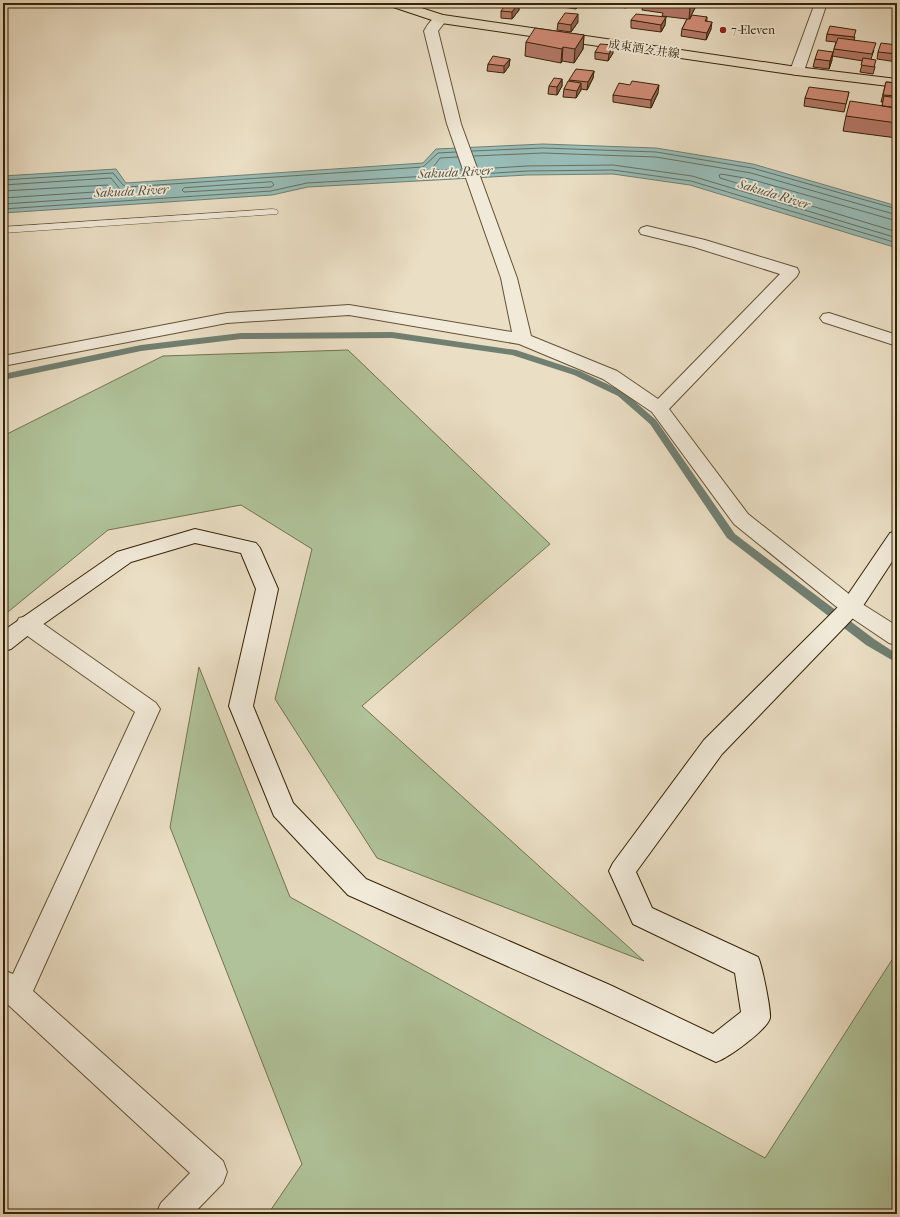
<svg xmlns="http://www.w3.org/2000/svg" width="900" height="1217" viewBox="0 0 900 1217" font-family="'IM FELL French Canon','Noto Serif JP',serif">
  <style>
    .green { fill: #b0c299; stroke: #747250 }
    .water { fill: #98bcb7; stroke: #717f71 }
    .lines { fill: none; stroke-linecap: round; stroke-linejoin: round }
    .shore { stroke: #68705f; stroke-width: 1 }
    .stream { fill: #717f71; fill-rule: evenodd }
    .lane-casing { stroke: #645236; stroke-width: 1 }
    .street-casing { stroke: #645236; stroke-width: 2 }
    .secondary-casing { stroke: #372307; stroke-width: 2 }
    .primary-casing { stroke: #372307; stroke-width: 2 }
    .lane { fill: #f1ead9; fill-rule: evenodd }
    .street { fill: #f1ead9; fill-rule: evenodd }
    .secondary { fill: #f1ead9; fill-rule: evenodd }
    .primary { fill: #eadec4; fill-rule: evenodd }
    .wall { fill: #b47867; stroke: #372307 }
    .shaded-wall { fill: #926254; stroke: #372307 }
    .building { fill: #d18c78; stroke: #372307 }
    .poi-dot { fill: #8f2418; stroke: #f1ead9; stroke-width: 1.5 }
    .labels { text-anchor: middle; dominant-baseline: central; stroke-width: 3.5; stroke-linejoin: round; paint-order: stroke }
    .far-poi-label { font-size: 12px; fill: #372307; stroke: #f1ead9; text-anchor: start }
    .far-street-label { font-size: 12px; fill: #372307; stroke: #f1ead9 }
    .far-water-label { font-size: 13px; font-style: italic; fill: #54513c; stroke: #f1ead9 }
  </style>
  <rect width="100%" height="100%" fill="#eadec4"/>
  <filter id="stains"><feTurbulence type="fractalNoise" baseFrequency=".005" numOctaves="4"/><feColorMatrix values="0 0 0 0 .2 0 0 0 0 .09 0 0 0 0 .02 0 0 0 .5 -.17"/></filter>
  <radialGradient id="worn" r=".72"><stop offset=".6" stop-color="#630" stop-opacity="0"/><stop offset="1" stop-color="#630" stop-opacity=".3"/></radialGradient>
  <!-- green -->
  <path class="green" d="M348,350L550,544L362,706L644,961L377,858L275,699L312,549L241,505L108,530L3,616V436L163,356Z
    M199,667L290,897L765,1158L897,952V1214H268L302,1164L170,827Z"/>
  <!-- water -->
  <path class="water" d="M543,144L656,148L753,164L897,206V248L690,185L613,174L527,175L308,187L272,195L3,213V176L116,169L126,183L423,163L436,149Z"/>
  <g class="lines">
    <!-- shore -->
    <path class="shore" d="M472,151L543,148L656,152L752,168L897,209
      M474,156L543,153L656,157L751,173L897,215
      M458,157L440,158L431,170H462
      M478,169L527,166L613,165L692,176L897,238
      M480,174L527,171L613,170L691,181L897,243
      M3,180L113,173L123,185L127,187L423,167L438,153L456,152
      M272,182L274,185L271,187L184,192L182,190L184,188Z
      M3,185L111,178L120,189L127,194L125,196L3,204
      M3,191L108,185L111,189L110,191L3,198
      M3,209L271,191L307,183L464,174
      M897,221L750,179L721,174L719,175L720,178L897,232"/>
    <!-- stream -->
    <path class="stream" d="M392,332L516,350L580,371L624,392L656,420L735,534L874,639L897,654V663L866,645L727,538L650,424L618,396L574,375L512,355L392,338L241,339L141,351L3,380V374L141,345L241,333Z"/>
    <defs>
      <path id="lane" d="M273,209L277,210L278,212L277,214L3,233V227Z"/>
      <path id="street" d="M815,3H827L804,71L802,74L797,75L792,74L790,71Z
        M441,15L446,16L447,19L438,31L461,124L517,278L531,336L617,371L658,399L780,274L694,247L641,234L639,231L641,228L647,226L705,240L797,268L799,272L797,276L669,409L748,514L859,602L897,626V645L889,643L843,612L734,524L652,412L603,379L519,344L349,315L227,323L3,366V356L227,313L349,305L512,332L501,278L447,124L424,31C428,24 432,17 441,15Z
        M829,313L897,335V346L823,322L820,318L823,314Z
        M27,616L35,618L156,703L160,709L33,991L223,1161L227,1172L223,1183L193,1214H156L161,1203L190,1173L3,1000V970L13,974L135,712L19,630L16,624L19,618Z"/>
      <path id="secondary" d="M195,529L256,543L260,548L278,589L253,706L293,803L366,879L610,985L713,1034L741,1012L735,973L633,924L609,871L613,863L704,740L843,602L890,533L897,531V554L859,612L722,754L636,872L652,908L758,957C762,965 771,1010 770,1018C767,1030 728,1058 716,1062L590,1003L348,895L274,816L229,706L256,589L241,553L195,543L131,562L35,630L11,649L3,651V631L117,552Z"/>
      <path id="primary" d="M388,3H406L443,15L797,67L897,79V87L797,75L441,23L390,6Z"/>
    </defs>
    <!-- lane casing -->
    <use href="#lane" class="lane-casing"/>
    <!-- street casing -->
    <use href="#street" class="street-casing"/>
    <!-- secondary casing -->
    <use href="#secondary" class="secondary-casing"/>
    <!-- primary casing -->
    <use href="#primary" class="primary-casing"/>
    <!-- lane -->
    <use href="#lane" class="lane"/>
    <!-- street -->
    <use href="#street" class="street"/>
    <!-- secondary -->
    <use href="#secondary" class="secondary"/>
    <!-- primary -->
    <use href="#primary" class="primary"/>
  </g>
  <!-- wall -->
  <path class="wall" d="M519,3V10L512,19L501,18V11Z
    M535,3H580L576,9Z
    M592,3H629L626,8Z
    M643,3H696V6L689,19L707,17V21L711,29L706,40L681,36L682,29L687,19L662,16L663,13L642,10Z
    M631,20L665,25L661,32L631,28Z
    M578,22L571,32L557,30L558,23Z
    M827,34L855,37L854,40L874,50L871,59L875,67L873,74L860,72L863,61L832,56L836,42L826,41Z
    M584,35L583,49L574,63L562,61L561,63L525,56L526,42Z
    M897,45V62L877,59L878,52Z
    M595,52L613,53L608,61L595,59Z
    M510,59L509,66L504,73L487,71L488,64Z
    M815,59L832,60L829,69L813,67Z
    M594,71L593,78L587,90L581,89V90L576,98L563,97L564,89L569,81V80Z
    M562,79V86L557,95L548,94L549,86Z
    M886,82L897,83V138L843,131L846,116L882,106L883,102H881Z
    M849,92L844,112L804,106L805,98Z
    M658,93L651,108L613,102V95Z"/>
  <!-- shaded-wall -->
  <path class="shaded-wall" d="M519,3V10L512,19V12Z
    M576,3H580L576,9Z
    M627,3H629L626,8Z
    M692,3H696V6L689,20L690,6Z
    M578,14V22L571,32V25Z
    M666,17L665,25L661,32V25Z
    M712,22L711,29L706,40L707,33Z
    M584,35L583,49L574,63L575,49Z
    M613,45V53L608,61L609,54Z
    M563,47L562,61L561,63L562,49Z
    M833,52L832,60L829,69L830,61Z
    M510,59L509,66L504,73V66Z
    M594,71L593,78L587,90L588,82Z
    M562,79V86L557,95V87Z
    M581,83V90L576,98L577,91Z
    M659,85L658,93L651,108V100Z"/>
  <!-- building -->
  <path class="building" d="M507,3H519L512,12L501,11Z
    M667,3H692L690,6Z
    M565,13L578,14L571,25L558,23Z
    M636,14L666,17L661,25L631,20Z
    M692,15L707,17L705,21L712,22L707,33L682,29L687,19H690Z
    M830,26L856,30L854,37L827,34Z
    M535,28L584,35L575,49L563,47L562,49L526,42Z
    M838,38L876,43L872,54L834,49Z
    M881,43L897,45V54L878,52Z
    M600,44L613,45L609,54L595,52Z
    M818,50L833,52L830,61L815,59Z
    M493,56L510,59L504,66L488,64Z
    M863,58L876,60L874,67L861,65Z
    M576,69L594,71L588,82L569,80Z
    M554,78L562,79L557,87L549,86Z
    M568,81L581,83L577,91L564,89Z
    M632,81L659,85L651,100L613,95L619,83L630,85Z
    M886,82L897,83V96L883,95Z
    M809,87L849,92L846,104L805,98Z
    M884,96L897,98V108L882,106Z
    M850,101L897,108V123L846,116Z"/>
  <!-- markers -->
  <circle class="poi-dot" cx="723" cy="30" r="4"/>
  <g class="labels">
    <!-- far-poi labels -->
    <g class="far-poi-label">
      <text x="731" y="30">7-Eleven</text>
    </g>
    <!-- far-street labels -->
    <g class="far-street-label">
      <text transform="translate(644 49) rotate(8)">成東酒々井線</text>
    </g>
    <!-- far-water labels -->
    <g class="far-water-label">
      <text transform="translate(455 172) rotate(-3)">Sakuda River</text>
      <text transform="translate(131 191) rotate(-3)">Sakuda River</text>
      <text transform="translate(774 194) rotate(17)">Sakuda River</text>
    </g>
  </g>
  <!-- margin -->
  <rect width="900" height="1217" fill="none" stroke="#eadec4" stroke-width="16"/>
  <rect x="4" y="4" width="892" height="1209" fill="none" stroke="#372307" stroke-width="2"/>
  <rect x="8" y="8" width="884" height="1201" fill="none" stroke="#372307"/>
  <rect width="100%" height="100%" filter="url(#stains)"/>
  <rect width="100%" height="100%" fill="url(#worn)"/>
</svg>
